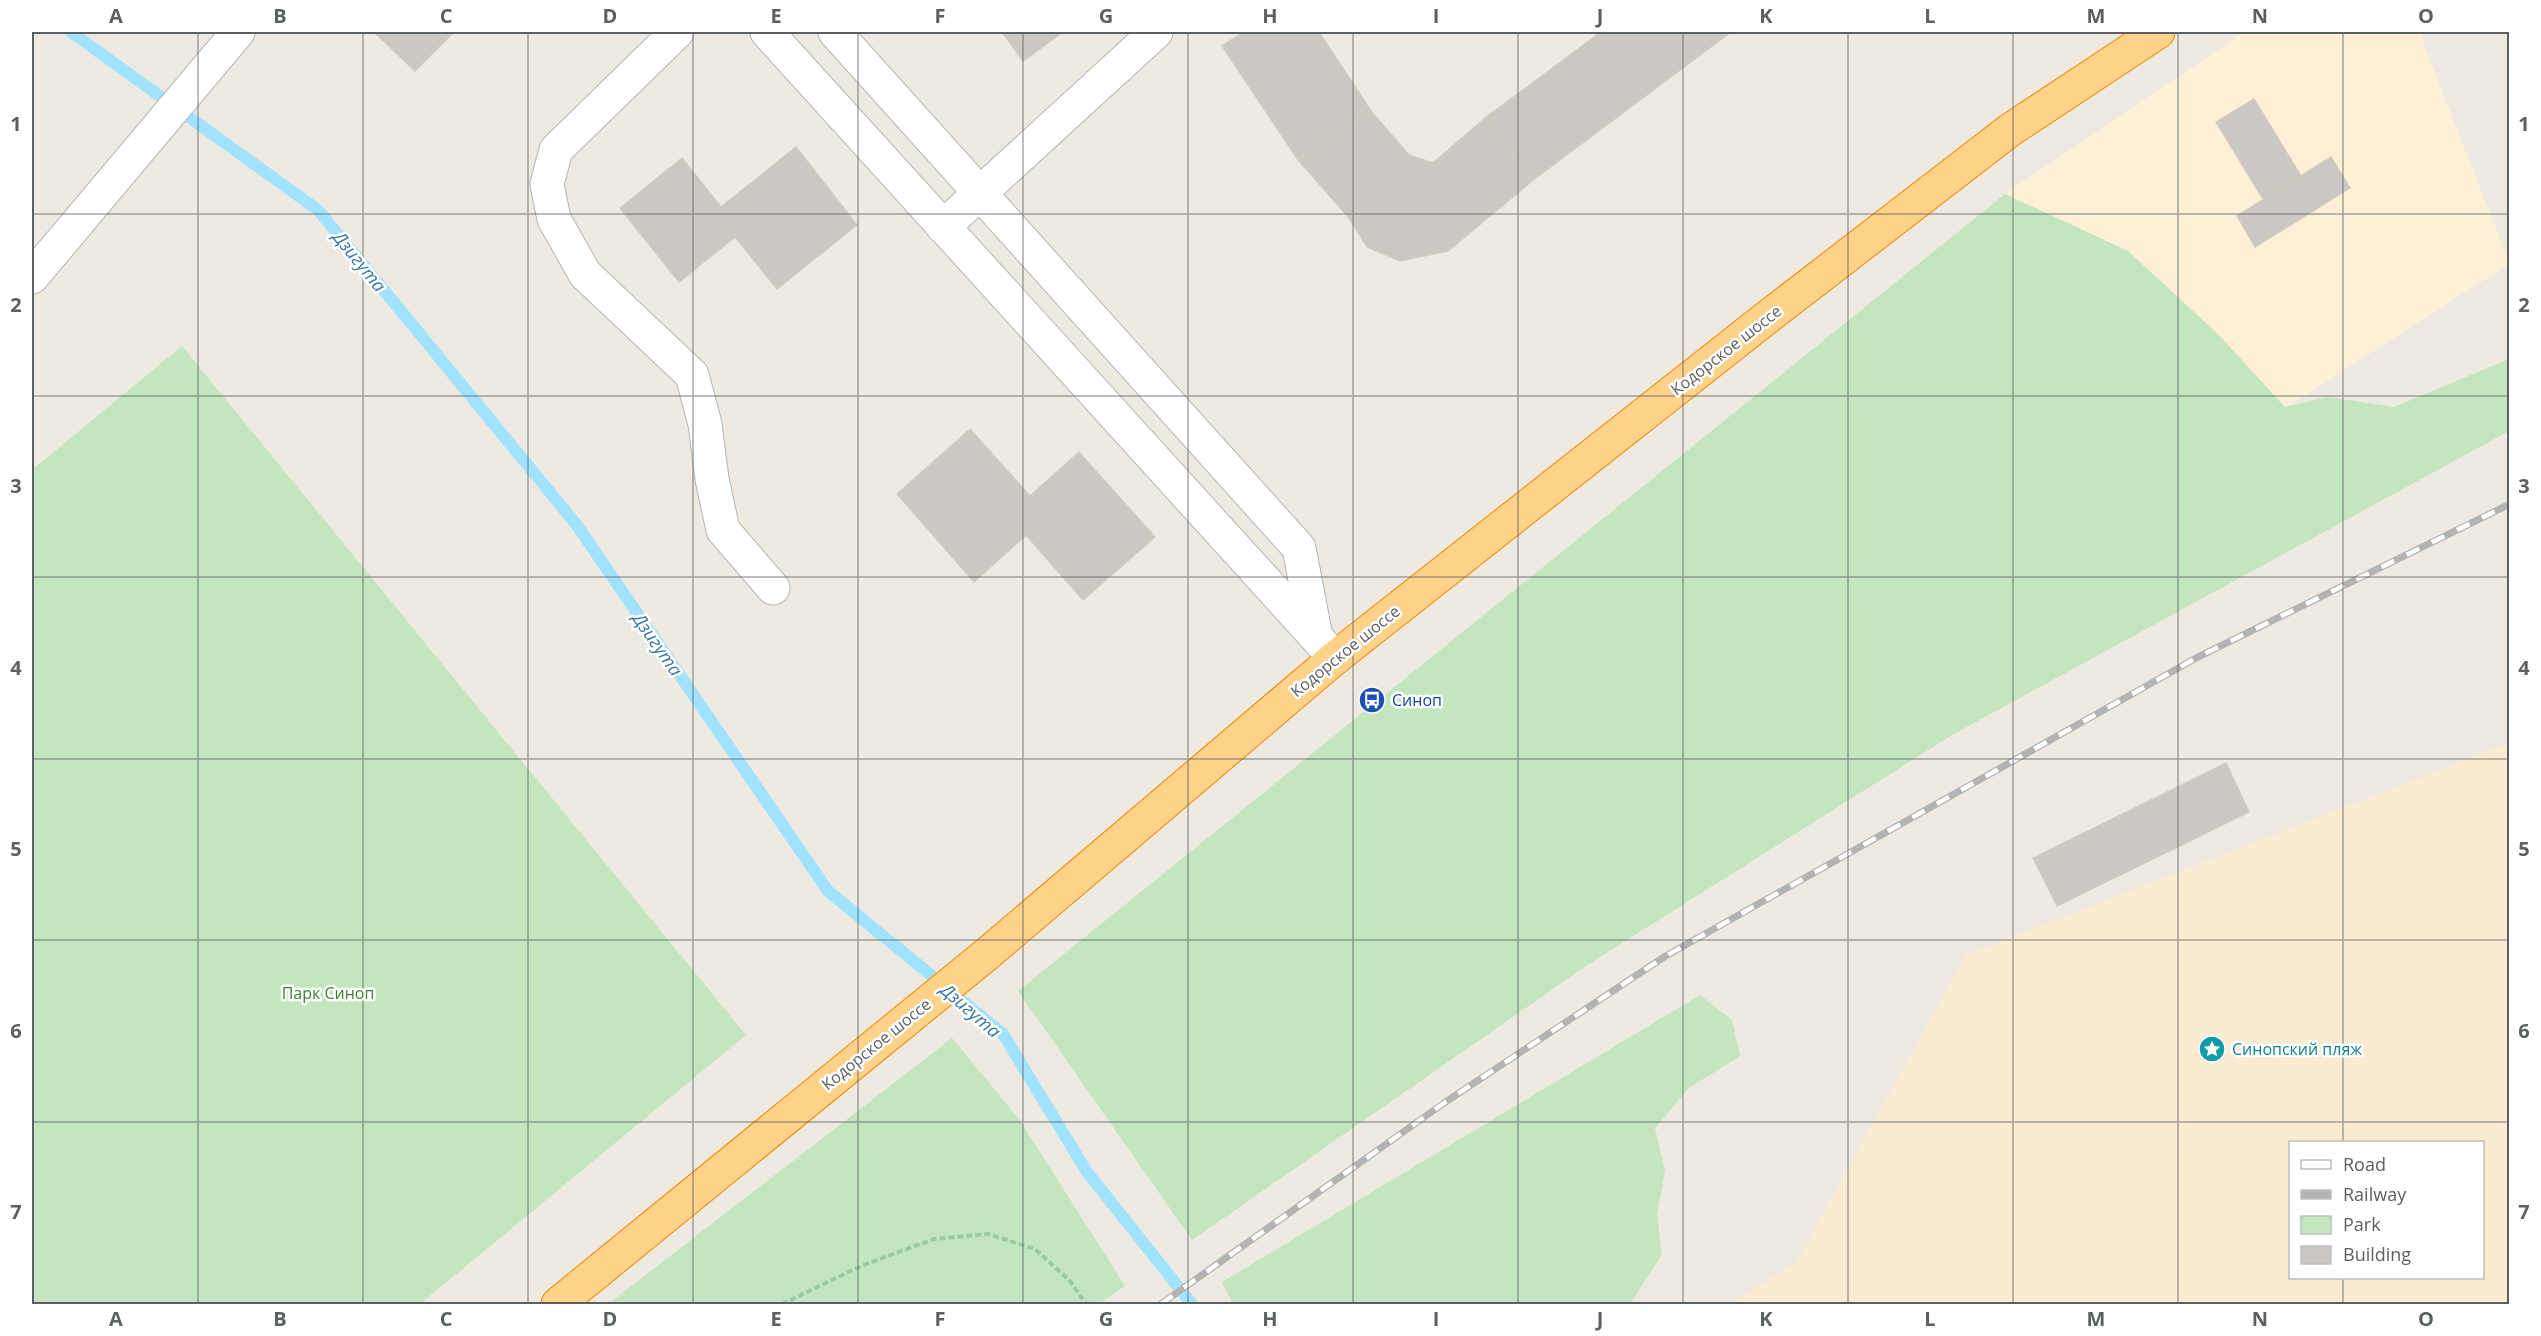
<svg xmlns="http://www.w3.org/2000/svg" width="2541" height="1336" viewBox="0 0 2541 1336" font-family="'Open Sans',sans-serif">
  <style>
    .commercial { fill: #fef0d7 }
    .green { fill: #c3e6be }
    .sand { fill: #fbebd1; fill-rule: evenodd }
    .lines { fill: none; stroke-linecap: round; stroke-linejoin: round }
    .stream { stroke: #a1e2ff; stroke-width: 12 }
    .building { fill: #cbc7c2; stroke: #d3cbc1; stroke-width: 1.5 }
    .minor-casing { stroke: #b3b6ba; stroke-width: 35 }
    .highway-casing { stroke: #f08700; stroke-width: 35 }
    .path { stroke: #99caa1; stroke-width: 4; stroke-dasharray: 6 3; stroke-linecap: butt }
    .minor { stroke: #fff; stroke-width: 33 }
    .highway { stroke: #fed289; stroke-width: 33 }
    .rail-casing { stroke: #b2b3b3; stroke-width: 7 }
    .rail { stroke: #fff; stroke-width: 4.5; stroke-dasharray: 14; stroke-linecap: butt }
    .grid { fill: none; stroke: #5b6063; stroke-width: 1.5; stroke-opacity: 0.55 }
    .labels { text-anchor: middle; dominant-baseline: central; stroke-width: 5; stroke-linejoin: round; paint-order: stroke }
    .street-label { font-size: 16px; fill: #5b6063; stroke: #fff }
    .transit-label { font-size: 16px; fill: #164399; stroke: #fff; text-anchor: start }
    .park-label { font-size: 16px; fill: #398333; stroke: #fff }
    .culture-label { font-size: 16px; fill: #0d838f; stroke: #fff; text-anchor: start }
    .water-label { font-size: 18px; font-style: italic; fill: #3878a0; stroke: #fff }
    .neatline { fill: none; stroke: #5b6063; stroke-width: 2 }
    .grid-label { font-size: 20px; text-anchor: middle; font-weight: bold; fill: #5b6063 }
  </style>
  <rect width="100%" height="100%" fill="#eeeae2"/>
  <!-- commercial -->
  <path class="commercial" d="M2244,32H2419L2509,262V264L2285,408L2219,335L2128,251L2005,194Z"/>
  <!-- green -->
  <path class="green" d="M2005,194L2128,251L2219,335L2285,407L2328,397L2394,407L2509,359V431L1952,735L1589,964L1192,1240L1018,991Z
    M182,346L746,1035L420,1304H32V470Z
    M1700,995L1732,1020L1740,1056L1689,1088L1655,1128L1665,1170L1657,1214L1662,1255L1630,1304H1233L1222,1282Z
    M952,1038L1019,1119L1125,1286L1099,1304H608Z"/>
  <!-- sand -->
  <path class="sand" d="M2509,743V1304H1730L1796,1263L1966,955ZM2290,1142H2482V1278H2290Z"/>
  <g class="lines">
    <!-- stream -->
    <path class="stream" d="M71,32L318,210L576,524L828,891L1003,1034L1087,1172L1192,1304"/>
  </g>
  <!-- building -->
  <path class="building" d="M374,32H454L415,71Z
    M1002,32H1063L1023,61Z
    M1244,32H1319L1371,111L1298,160L1222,46Z
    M1601,32H1731L1532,181L1485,118Z
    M2254,99L2301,176L2263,199L2216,122Z
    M1371,111L1409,155L1433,163L1485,118L1532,181L1448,251L1400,261L1367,247L1349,218L1298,160Z
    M796,147L857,225L777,289L735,237L679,282L620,208L682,158L721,207Z
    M2331,157L2350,188L2255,247L2237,216Z
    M970,429L1030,496L1079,452L1155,537L1083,600L1026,535L974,582L897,494Z
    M2226,763L2249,812L2057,906L2033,858Z"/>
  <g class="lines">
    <defs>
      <path id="minor" d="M677,32L556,150L547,184L554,219L585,274L692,375L705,424L712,479L723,530L773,588
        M767,32L1335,658
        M835,32L1299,548L1316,637
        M943,227L1156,32
        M32,277L238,32"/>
      <path id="highway" d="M558,1304L987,954L1335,658L1765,319L2010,130L2158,32"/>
    </defs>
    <!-- minor casing -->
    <use href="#minor" class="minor-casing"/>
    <!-- highway casing -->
    <use href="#highway" class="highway-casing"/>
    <!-- path -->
    <path class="path" d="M782,1304L861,1266L934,1239L988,1234L1035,1249L1070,1281L1086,1304"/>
    <!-- minor -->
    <use href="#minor" class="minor"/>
    <!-- highway -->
    <use href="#highway" class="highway"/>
    <defs>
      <path id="rail" d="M1161,1304L1444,1103L1664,957L2198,657L2510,504"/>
    </defs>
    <!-- rail casing -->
    <use href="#rail" class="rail-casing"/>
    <!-- rail -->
    <use href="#rail" class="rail"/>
  </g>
  <!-- grid -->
  <path class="grid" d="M198,32V1304M363,32V1304M528,32V1304M693,32V1304M858,32V1304M1023,32V1304M1188,32V1304M1353,32V1304M1518,32V1304M1683,32V1304M1848,32V1304M2013,32V1304M2178,32V1304M2343,32V1142M32,214H2510M32,396H2510M32,577H2510M32,759H2510M32,940H2510M32,1122H2510M2343,1278V1304"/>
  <!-- icons -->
  <defs>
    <symbol id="bus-disc" viewBox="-11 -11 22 22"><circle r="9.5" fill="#1a4fb4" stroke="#fff"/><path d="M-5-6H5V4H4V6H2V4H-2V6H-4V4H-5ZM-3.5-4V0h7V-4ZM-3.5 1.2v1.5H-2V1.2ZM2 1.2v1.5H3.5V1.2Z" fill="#fff"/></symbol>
    <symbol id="sight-disc" viewBox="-11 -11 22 22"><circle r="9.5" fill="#0f9aa8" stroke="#fff"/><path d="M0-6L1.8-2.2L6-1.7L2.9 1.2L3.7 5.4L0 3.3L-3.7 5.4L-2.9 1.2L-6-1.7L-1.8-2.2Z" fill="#fff"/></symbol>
  </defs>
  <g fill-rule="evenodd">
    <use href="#bus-disc" x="1357" y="685" width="30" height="30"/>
    <use href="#sight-disc" x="2197" y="1034" width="30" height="30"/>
  </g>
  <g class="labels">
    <!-- street labels -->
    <g class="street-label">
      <text transform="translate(1726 350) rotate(-38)">Кодорское шоссе</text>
      <text transform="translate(1345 651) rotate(-39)">Кодорское шоссе</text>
      <text transform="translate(876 1044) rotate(-39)">Кодорское шоссе</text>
    </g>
    <!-- transit labels -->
    <g class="transit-label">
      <text x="1392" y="700">Синоп</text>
    </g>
    <!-- park labels -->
    <g class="park-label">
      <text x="328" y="993">Парк Синоп</text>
    </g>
    <!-- culture labels -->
    <g class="culture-label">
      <text x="2232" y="1049">Синопский пляж</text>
    </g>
    <!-- water labels -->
    <g class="water-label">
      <text transform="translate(360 261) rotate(51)">Дзигута</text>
      <text transform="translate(658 644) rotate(55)">Дзигута</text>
      <text transform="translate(971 1010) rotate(41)">Дзигута</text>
    </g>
  </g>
  <!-- border -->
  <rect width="2541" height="1336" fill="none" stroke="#ffffff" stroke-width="66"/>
  <!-- legend -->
  <rect x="2289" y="1141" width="195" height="138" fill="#ffffff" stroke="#bdbfc1" stroke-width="1.5"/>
  <rect x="2301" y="1160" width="30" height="9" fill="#ffffff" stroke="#bdbfc1" stroke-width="1.5"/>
  <text x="2343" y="1171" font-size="18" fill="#5b6063">Road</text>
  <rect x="2301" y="1190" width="30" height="9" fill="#b2b3b3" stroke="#bdbfc1" stroke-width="1.5"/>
  <text x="2343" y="1201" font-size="18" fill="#5b6063">Railway</text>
  <rect x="2301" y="1216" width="30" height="18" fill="#c3e6be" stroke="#bdbfc1" stroke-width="1.5"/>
  <text x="2343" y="1231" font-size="18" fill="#5b6063">Park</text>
  <rect x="2301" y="1246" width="30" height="18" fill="#cbc7c2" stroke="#bdbfc1" stroke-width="1.5"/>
  <text x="2343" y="1261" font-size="18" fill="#5b6063">Building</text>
  <rect x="33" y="33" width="2475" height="1270" class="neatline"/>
  <g class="grid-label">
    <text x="116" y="23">A</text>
    <text x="280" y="23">B</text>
    <text x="446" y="23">C</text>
    <text x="610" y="23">D</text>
    <text x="776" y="23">E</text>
    <text x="940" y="23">F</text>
    <text x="1106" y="23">G</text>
    <text x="1270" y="23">H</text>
    <text x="1436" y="23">I</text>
    <text x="1600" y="23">J</text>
    <text x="1766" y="23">K</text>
    <text x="1930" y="23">L</text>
    <text x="2096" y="23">M</text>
    <text x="2260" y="23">N</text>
    <text x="2426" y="23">O</text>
    <text x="16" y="131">1</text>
    <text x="2524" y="131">1</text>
    <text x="16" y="312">2</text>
    <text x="2524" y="312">2</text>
    <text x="16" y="493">3</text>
    <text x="2524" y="493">3</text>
    <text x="16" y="675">4</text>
    <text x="2524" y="675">4</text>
    <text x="16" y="856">5</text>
    <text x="2524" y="856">5</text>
    <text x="16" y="1038">6</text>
    <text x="2524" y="1038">6</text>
    <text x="16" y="1219">7</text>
    <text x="2524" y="1219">7</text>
    <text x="116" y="1326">A</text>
    <text x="280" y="1326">B</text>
    <text x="446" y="1326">C</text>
    <text x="610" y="1326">D</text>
    <text x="776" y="1326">E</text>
    <text x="940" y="1326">F</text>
    <text x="1106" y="1326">G</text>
    <text x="1270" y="1326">H</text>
    <text x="1436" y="1326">I</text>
    <text x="1600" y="1326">J</text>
    <text x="1766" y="1326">K</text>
    <text x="1930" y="1326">L</text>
    <text x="2096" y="1326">M</text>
    <text x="2260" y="1326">N</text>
    <text x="2426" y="1326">O</text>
  </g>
</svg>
